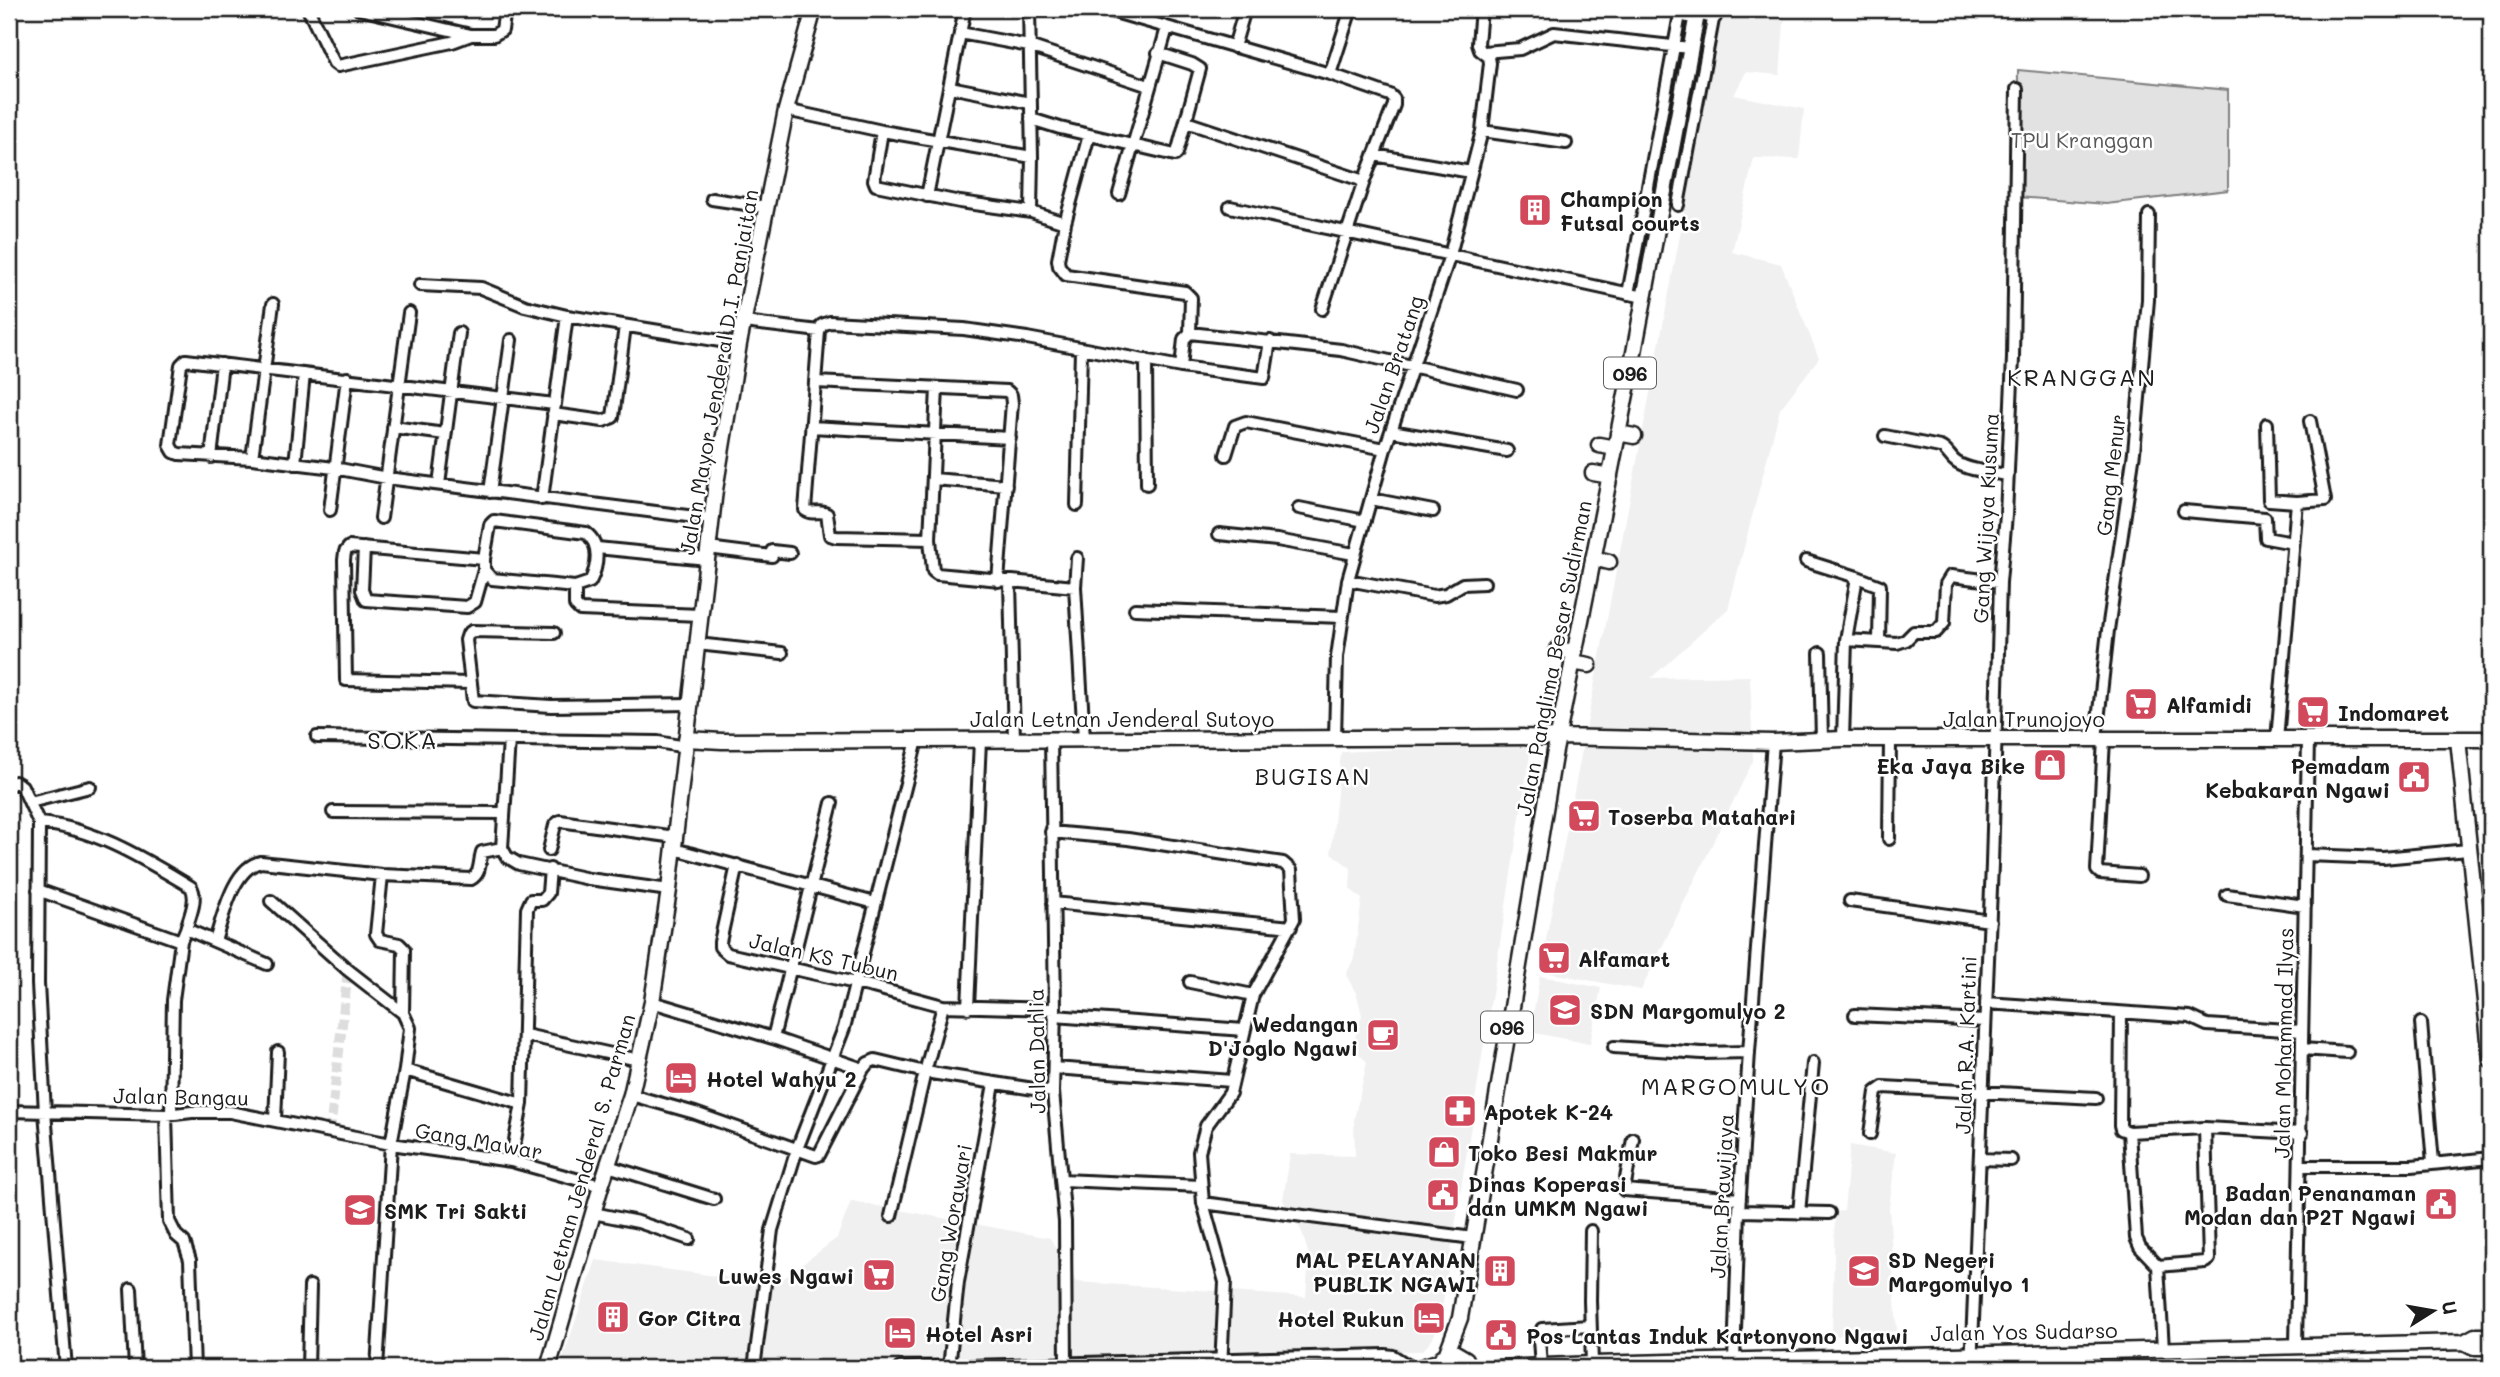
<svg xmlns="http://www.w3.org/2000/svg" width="2500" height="1377" viewBox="0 0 2500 1377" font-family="Mali,sans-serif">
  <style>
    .built { fill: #f0f0f0 }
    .green { fill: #e2e2e2; stroke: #7f7f7f; stroke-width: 2 }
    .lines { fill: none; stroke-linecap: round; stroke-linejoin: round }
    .minor-tunnel { stroke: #ddd; stroke-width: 10; stroke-dasharray: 10 5; stroke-linecap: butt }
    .minor-casing { stroke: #1c1c1c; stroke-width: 16 }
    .major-casing { stroke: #1c1c1c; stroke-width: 19 }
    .minor { stroke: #fff; stroke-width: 10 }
    .major { stroke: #fff; stroke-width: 14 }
    .labels { text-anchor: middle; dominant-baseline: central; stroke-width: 5; stroke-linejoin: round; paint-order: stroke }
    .shield { fill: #fff; stroke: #606060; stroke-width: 2 }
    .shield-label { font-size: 19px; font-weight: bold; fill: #1c1c1c }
    .park-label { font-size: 21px; fill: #575757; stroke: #fff }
    .poi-label { font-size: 21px; font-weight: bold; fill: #1c1c1c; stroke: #fff; text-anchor: start }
    .street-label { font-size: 21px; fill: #1c1c1c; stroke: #fff }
    .neighbourhood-label { font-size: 23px; letter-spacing: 2px; fill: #1c1c1c; stroke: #fff }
    .quarter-label { font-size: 24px; letter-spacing: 2px; fill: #1c1c1c; stroke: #fff }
  </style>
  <rect width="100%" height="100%" fill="#fff"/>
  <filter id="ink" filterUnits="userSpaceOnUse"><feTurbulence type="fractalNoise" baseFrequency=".0143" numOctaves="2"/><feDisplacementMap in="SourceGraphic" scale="14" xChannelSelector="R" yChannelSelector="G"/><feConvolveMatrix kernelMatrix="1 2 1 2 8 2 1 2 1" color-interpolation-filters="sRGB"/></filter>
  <g filter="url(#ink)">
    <!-- built -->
    <path class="built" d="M1723,9H1785L1780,75L1746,72L1734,95L1804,109L1799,159L1754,158L1732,252L1781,264L1819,358L1780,409L1728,609L1651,678L1750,676L1753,761L1641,990L1540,971Z
      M1525,743L1530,754L1439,1327L1427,1346L1421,1351L673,1368L560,1367L596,1260L776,1284L837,1238L851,1201L1050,1238L1076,1282L1306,1297L1309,1256L1302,1232L1283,1200L1290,1154L1355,1156L1354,1120L1367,1062L1352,1047L1362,1015L1357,995L1346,975L1354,958L1362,899L1350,889L1351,868L1331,853L1341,752Z
      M1540,976L1601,988L1590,1044L1530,1032Z
      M1850,1145L1896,1153L1889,1207L1897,1331L1832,1336L1835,1212L1844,1211Z"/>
    <!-- green -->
    <path class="green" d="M2018,70L2228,90V190L2106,204L2017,197Z"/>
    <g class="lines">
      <!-- minor-tunnel -->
      <path class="minor-tunnel" d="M330,1132L348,970"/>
      <defs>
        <path id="minor" d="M308,9L334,63L338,66L452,42L471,35
          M359,9L471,35H494L502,30L505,9
          M1029,9L1032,157L1031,212
          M1104,9L1330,74L1390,95L1394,99V105L1364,181L1322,309
          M960,33L1029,46L1149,86
          M1234,47L1245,9
          M1484,52L1520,49L1554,33L1690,48
          M1330,74L1351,9
          M950,87L1030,103
          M786,110L882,131L1032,157
          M1031,119L1060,128L1175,155L1177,153L1200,69L1192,64L1158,53
          M1186,122L1364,181
          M882,131L874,180L876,185L960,202L1031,212L1065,223L1089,135
          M1482,131L1566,143
          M1374,155L1471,172
          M1119,194L1167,28
          M927,196L965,9
          M712,199L766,207
          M1678,205L1715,9
          M1230,207L1644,297
          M1065,223L1058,260L1059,266L1066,275L1185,292L1191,298L1190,333
          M420,285L481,288L525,306L567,316L739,344
          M1628,294L1681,9
          M744,322L819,331L822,325L830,322L964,329L1027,338L1181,367L1184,339L1190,333L1341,350L1517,390
          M819,331L805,510C812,516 819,509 827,514L830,535L836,537L930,539
          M1146,360L1147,484
          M1181,367L1264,378L1270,341
          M815,382L1007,391L1011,395L1012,403L998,581
          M937,388L930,539L933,571L937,574L1075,587
          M554,404L186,360L181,365L170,445L174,452L179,454L252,458L334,468L387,478L711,519
          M553,414L603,421L613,417L625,326
          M2267,424L2269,500L2297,502
          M393,427L445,434
          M811,427L1010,438
          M1391,431L1507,451
          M1885,436L1940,447C1948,450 1949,457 1956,462C1968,471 1993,472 2007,475
          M1226,455L1235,426L1246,422L1385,449
          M211,457L222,364
          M252,458L273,304
          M295,464L304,374
          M933,479L1006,485
          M439,484L459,333
          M490,492L511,340
          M542,499L567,316
          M1371,499L1433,511
          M1077,505L1081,350
          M1299,508L1365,521
          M330,510L347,378
          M2184,511L2265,518L2266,538L2293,543
          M381,518L409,313
          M1219,534L1277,540L1354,554
          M364,548L362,590L366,600L467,607L475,602L484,570
          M597,548L707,559
          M708,548L772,556V551L790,553
          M1077,558L1075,587L1084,739
          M1806,561L1857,577
          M1348,580L1434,596L1446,594L1463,584L1484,583
          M1010,583L1014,740
          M575,587V605L580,610L700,615
          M1135,609L1342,617
          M554,633L472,631L468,634L466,640L473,701L551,706L691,704
          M1846,640L1857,577L1880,586L1879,641
          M697,644L782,653
          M1820,653L1822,740
          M470,683L346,680L344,560L345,552L349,547L484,559V570L492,579L575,587L590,582C598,566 601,544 586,533L494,521L490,525L484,559
          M317,737L658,742L685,747
          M1335,738L1337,657L1348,580L1385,449L1450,255L1482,131L1490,63L1489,57L1480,50L1478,44L1481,9
          M1051,739L1055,1009L1053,1092L1065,1222L1066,1368
          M1843,739L1846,640L1897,643L1906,640L1914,632H1936L1944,623L1946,584L1951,576L2000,582
          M2096,739L2108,630L2134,452L2148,300L2149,215
          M2104,739L2097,870L2100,873L2139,876
          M509,740L502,848L507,857L519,864L589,879L669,890
          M2277,740L2297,502L2325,500L2310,421
          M9,785L15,782L22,786L39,823L38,984L45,1112L66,1368
          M30,802L90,787
          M333,812L504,813
          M39,823C95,828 144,859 191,887C198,898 190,916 186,929
          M1051,832L1128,839L1283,863L1291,870L1294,919L1253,995L1230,1093L1206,1126L1199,1152L1203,1203L1225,1282L1221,1368
          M1889,839L1890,740
          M674,849L875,903
          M549,850L555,825L560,821L675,837
          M2307,855L2383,858L2468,850
          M737,865L720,942V947L728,954L873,987L943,1006L1055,1009
          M38,890L181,941
          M2227,895L2305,906
          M271,901L348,970L403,1013
          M1850,901L1990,921
          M1053,903L1291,927
          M215,941C223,917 233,867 261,862L382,875L471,879C481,874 479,862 482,852L502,848
          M1190,982L1253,995
          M652,1002L773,1038L863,1069
          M1986,1003L2190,1017L2207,1025L2302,1031
          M968,1008L980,740
          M2121,1013L2120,1125L2121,1129L2129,1132L2136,1238L2140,1247L2158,1266L2163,1349
          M1855,1015L1985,1021
          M1054,1016L1244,1030
          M2421,1023L2433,1163
          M525,1035L639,1060
          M773,1038L832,803
          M1614,1047L1702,1053L1749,1052
          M2302,1049L2347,1052
          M1054,1068L1232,1081
          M405,1070L522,1104
          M631,1095L695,1113L816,1156L819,1155L863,1069L868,1063L875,1060L925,1072L1053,1092
          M9,1111L166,1115L192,1112H230L391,1144L511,1161L601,1186
          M171,1114L173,1000L181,941L186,929L267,964
          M166,1115L169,1221L176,1235L184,1242L190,1260L194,1368
          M275,1120L278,1052
          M2129,1132L2205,1128L2302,1133
          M1870,1134L1876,1092L1883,1087L2096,1098
          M1633,1139L1624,1190L1740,1199
          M1980,1159L2011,1160
          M511,1161L522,1104L527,909L531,900H542L548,893L550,869
          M608,1166L714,1199
          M2300,1166H2412L2491,1158
          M1062,1180L1201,1186
          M1203,1203L1473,1238
          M1739,1211L1829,1213
          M593,1213L638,1222L689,1239
          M1799,1213L1813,1063
          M891,1216L925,1072L943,1006
          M1591,1231L1590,1301L1592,1364
          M2158,1266L2205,1262L2209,1259L2205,1128
          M131,1289L135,1368
          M2296,1345L2308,740
          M1734,1360L1739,1211L1749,1052L1773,742
          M1541,1365L1539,1340L1542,1329L1590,1326
          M308,1368L310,1286
          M377,1368L391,1144L405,1070L410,1028L403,1013L404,949L399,944L380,940L376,934L382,875
          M754,1368L772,1230L797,1149L844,1028L917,740
          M900,1368L1385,1355L1393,1356L1412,1368
          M949,1368L958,1282L994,1084
          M1971,1368L1992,864L2000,582L2006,515L2013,358L2017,89"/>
        <path id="major" d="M1697,12L1714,16
          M1680,13L1696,17
          M1641,225L1657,228
          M1632,365L1648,368
          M1618,433L1634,436
          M1599,445L1615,448
          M1593,473L1610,476
          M1593,558L1609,562
          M1558,649L1574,652
          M1572,662L1589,665
          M686,739L722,741L1558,737L1773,742L1843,739H2491
          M2458,739L2491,1060
          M2464,1342L2475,1336H2491
          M1446,1355L1460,1318L1554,756L1630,374L1698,9
          M548,1368L601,1186L631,1095L652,1002L669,890L715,490L739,344L786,110L814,9
          M1419,1368L1440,1361
          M1438,1368L1442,1357L1454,1352L1466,1359L1469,1368
          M1496,1368L1592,1364L2464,1342L2474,1347H2491"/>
      </defs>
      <!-- minor casing -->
      <use href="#minor" class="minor-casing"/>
      <!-- major casing -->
      <use href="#major" class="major-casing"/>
      <!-- minor -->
      <use href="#minor" class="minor"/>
      <!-- major -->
      <use href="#major" class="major"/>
    </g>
  </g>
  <!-- icons -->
  <defs>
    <symbol id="building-square" viewBox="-11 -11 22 22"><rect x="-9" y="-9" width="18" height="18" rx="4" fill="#d1495b" stroke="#fff"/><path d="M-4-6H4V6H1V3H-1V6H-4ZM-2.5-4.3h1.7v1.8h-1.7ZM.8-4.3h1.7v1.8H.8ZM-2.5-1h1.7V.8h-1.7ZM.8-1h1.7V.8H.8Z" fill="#fff"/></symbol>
    <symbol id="supermarket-square" viewBox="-11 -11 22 22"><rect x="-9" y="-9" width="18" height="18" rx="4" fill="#d1495b" stroke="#fff"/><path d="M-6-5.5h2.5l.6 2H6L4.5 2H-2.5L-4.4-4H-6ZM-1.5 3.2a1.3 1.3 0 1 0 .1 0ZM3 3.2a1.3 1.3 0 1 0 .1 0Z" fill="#fff"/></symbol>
    <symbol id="shop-square" viewBox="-11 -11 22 22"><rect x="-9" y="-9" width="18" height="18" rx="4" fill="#d1495b" stroke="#fff"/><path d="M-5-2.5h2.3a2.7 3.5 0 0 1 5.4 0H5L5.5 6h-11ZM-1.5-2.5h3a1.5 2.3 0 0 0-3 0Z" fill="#fff"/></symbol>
    <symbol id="civic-square" viewBox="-11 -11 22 22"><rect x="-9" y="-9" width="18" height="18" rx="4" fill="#d1495b" stroke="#fff"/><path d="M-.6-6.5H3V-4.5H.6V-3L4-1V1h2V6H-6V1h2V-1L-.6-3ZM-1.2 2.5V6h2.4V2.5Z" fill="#fff"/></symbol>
    <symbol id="school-square" viewBox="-11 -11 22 22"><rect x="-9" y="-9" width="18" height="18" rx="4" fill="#d1495b" stroke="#fff"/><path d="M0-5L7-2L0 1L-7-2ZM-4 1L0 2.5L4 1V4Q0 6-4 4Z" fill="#fff"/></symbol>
    <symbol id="cafe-square" viewBox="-11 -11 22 22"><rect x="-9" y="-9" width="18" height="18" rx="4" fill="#d1495b" stroke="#fff"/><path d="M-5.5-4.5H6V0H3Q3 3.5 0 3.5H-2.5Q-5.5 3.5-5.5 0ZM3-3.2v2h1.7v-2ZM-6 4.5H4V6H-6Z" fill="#fff"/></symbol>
    <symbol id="hotel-square" viewBox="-11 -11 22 22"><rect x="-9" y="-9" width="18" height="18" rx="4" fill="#d1495b" stroke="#fff"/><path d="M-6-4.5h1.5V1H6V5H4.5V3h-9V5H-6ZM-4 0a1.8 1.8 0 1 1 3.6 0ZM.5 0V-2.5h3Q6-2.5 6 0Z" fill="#fff"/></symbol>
    <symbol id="pharmacy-square" viewBox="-11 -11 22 22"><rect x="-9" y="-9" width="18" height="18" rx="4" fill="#d1495b" stroke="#fff"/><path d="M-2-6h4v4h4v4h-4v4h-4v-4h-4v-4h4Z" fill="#fff"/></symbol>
  </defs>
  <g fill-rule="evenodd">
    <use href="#building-square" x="1516" y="191" width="38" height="38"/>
    <use href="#supermarket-square" x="2122" y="685" width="38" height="38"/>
    <use href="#supermarket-square" x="2294" y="693" width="38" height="38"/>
    <use href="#shop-square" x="2031" y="746" width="38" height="38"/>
    <use href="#civic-square" x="2395" y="758" width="38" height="38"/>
    <use href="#supermarket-square" x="1565" y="797" width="38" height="38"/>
    <use href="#supermarket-square" x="1535" y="939" width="38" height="38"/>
    <use href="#school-square" x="1546" y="991" width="38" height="38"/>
    <use href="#cafe-square" x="1364" y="1016" width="38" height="38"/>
    <use href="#hotel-square" x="662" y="1059" width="38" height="38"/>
    <use href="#pharmacy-square" x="1441" y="1092" width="38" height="38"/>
    <use href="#shop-square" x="1425" y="1133" width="38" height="38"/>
    <use href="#civic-square" x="1424" y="1176" width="38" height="38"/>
    <use href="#civic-square" x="2422" y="1185" width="38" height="38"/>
    <use href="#school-square" x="341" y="1191" width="38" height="38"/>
    <use href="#building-square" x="1481" y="1252" width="38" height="38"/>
    <use href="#school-square" x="1845" y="1252" width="38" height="38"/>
    <use href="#supermarket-square" x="860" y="1256" width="38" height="38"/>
    <use href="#building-square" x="594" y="1298" width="38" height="38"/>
    <use href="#hotel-square" x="1410" y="1299" width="38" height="38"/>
    <use href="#hotel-square" x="881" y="1314" width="38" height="38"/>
    <use href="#civic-square" x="1482" y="1316" width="38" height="38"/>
  </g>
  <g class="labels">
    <!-- shield labels -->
    <g class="shield">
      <rect x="1604" y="357.5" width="52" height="31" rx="5"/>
      <rect x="1481" y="1011.5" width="52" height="31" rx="5"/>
    </g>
    <g class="shield-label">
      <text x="1630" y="373">096</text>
      <text x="1507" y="1027">096</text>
    </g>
    <!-- park labels -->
    <g class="park-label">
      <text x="2082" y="139">TPU Kranggan</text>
    </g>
    <!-- poi labels -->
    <g class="poi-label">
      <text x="1560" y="198">Champion<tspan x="1560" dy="24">Futsal courts</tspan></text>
      <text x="2166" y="704">Alfamidi</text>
      <text x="2338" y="712">Indomaret</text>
      <text x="2025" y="765" text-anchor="end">Eka Jaya Bike</text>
      <text x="2390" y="765" text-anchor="end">Pemadam<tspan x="2390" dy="24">Kebakaran Ngawi</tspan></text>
      <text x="1608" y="816">Toserba Matahari</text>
      <text x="1578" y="958">Alfamart</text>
      <text x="1590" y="1010">SDN Margomulyo 2</text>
      <text x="1358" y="1023" text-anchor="end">Wedangan<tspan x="1358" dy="24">D'Joglo Ngawi</tspan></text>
      <text x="706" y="1078">Hotel Wahyu 2</text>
      <text x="1484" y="1111">Apotek K-24</text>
      <text x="1468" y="1152">Toko Besi Makmur</text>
      <text x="1468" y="1183">Dinas Koperasi<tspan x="1468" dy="24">dan UMKM Ngawi</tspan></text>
      <text x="2416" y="1192" text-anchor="end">Badan Penanaman<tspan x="2416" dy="24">Modan dan P2T Ngawi</tspan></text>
      <text x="384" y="1210">SMK Tri Sakti</text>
      <text x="1476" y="1259" text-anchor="end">MAL PELAYANAN<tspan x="1476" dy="24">PUBLIK NGAWI</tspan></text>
      <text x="1888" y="1259">SD Negeri<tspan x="1888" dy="24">Margomulyo 1</tspan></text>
      <text x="854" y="1275" text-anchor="end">Luwes Ngawi</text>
      <text x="638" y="1317">Gor Citra</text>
      <text x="1404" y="1318" text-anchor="end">Hotel Rukun</text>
      <text x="925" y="1333">Hotel Asri</text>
      <text x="1526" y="1335">Pos Lantas Induk Kartonyono Ngawi</text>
    </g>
    <!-- street labels -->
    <g class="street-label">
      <text transform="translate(1393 364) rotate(-71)">Jalan Bratang</text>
      <text transform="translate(718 372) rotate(-80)">Jalan Mayor Jenderal D.I. Panjaitan</text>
      <text transform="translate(2110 475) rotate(-83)">Gang Menur</text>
      <text transform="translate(1985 518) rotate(-87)">Gang Wijaya Kusuma</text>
      <text transform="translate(1553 658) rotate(-79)">Jalan Panglima Besar Sudirman</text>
      <text x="1122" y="718">Jalan Letnan Jenderal Sutoyo</text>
      <text x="2024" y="718">Jalan Trunojoyo</text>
      <text transform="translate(824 956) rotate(13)">Jalan KS Tubun</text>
      <text transform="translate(2283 1043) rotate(-89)">Jalan Mohammad Ilyas</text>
      <text transform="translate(1965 1045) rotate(-88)">Jalan R.A. Kartini</text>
      <text transform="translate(1036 1051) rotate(-91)">Jalan Dahlia</text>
      <text transform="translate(181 1096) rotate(1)">Jalan Bangau</text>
      <text transform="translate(479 1140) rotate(10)">Gang Mawar</text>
      <text transform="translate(581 1177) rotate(-74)">Jalan Letnan Jenderal S. Parman</text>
      <text transform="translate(1721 1196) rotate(-87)">Jalan Brawijaya</text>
      <text transform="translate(950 1223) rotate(-80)">Gang Worawari</text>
      <text transform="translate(2024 1331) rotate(-1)">Jalan Yos Sudarso</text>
    </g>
    <!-- neighbourhood labels -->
    <g class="neighbourhood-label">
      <text x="1313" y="776">BUGISAN</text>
    </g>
    <!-- quarter labels -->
    <g class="quarter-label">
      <text x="2082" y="376">KRANGGAN</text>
      <text x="403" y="739">SOKA</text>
      <text x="1736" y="1085">MARGOMULYO</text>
    </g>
  </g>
  <!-- margin -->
  <rect width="2500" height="1377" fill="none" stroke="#fff" stroke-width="35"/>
  <rect x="18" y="18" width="2465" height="1342" fill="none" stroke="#1c1c1c" stroke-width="2.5" filter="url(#ink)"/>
  <!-- north arrow -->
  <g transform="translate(2433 1311) rotate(79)" stroke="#ffffff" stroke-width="5" paint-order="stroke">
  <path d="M0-5L12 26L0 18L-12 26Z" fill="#1c1c1c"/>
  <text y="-10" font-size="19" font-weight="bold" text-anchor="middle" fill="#1c1c1c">U</text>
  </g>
</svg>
